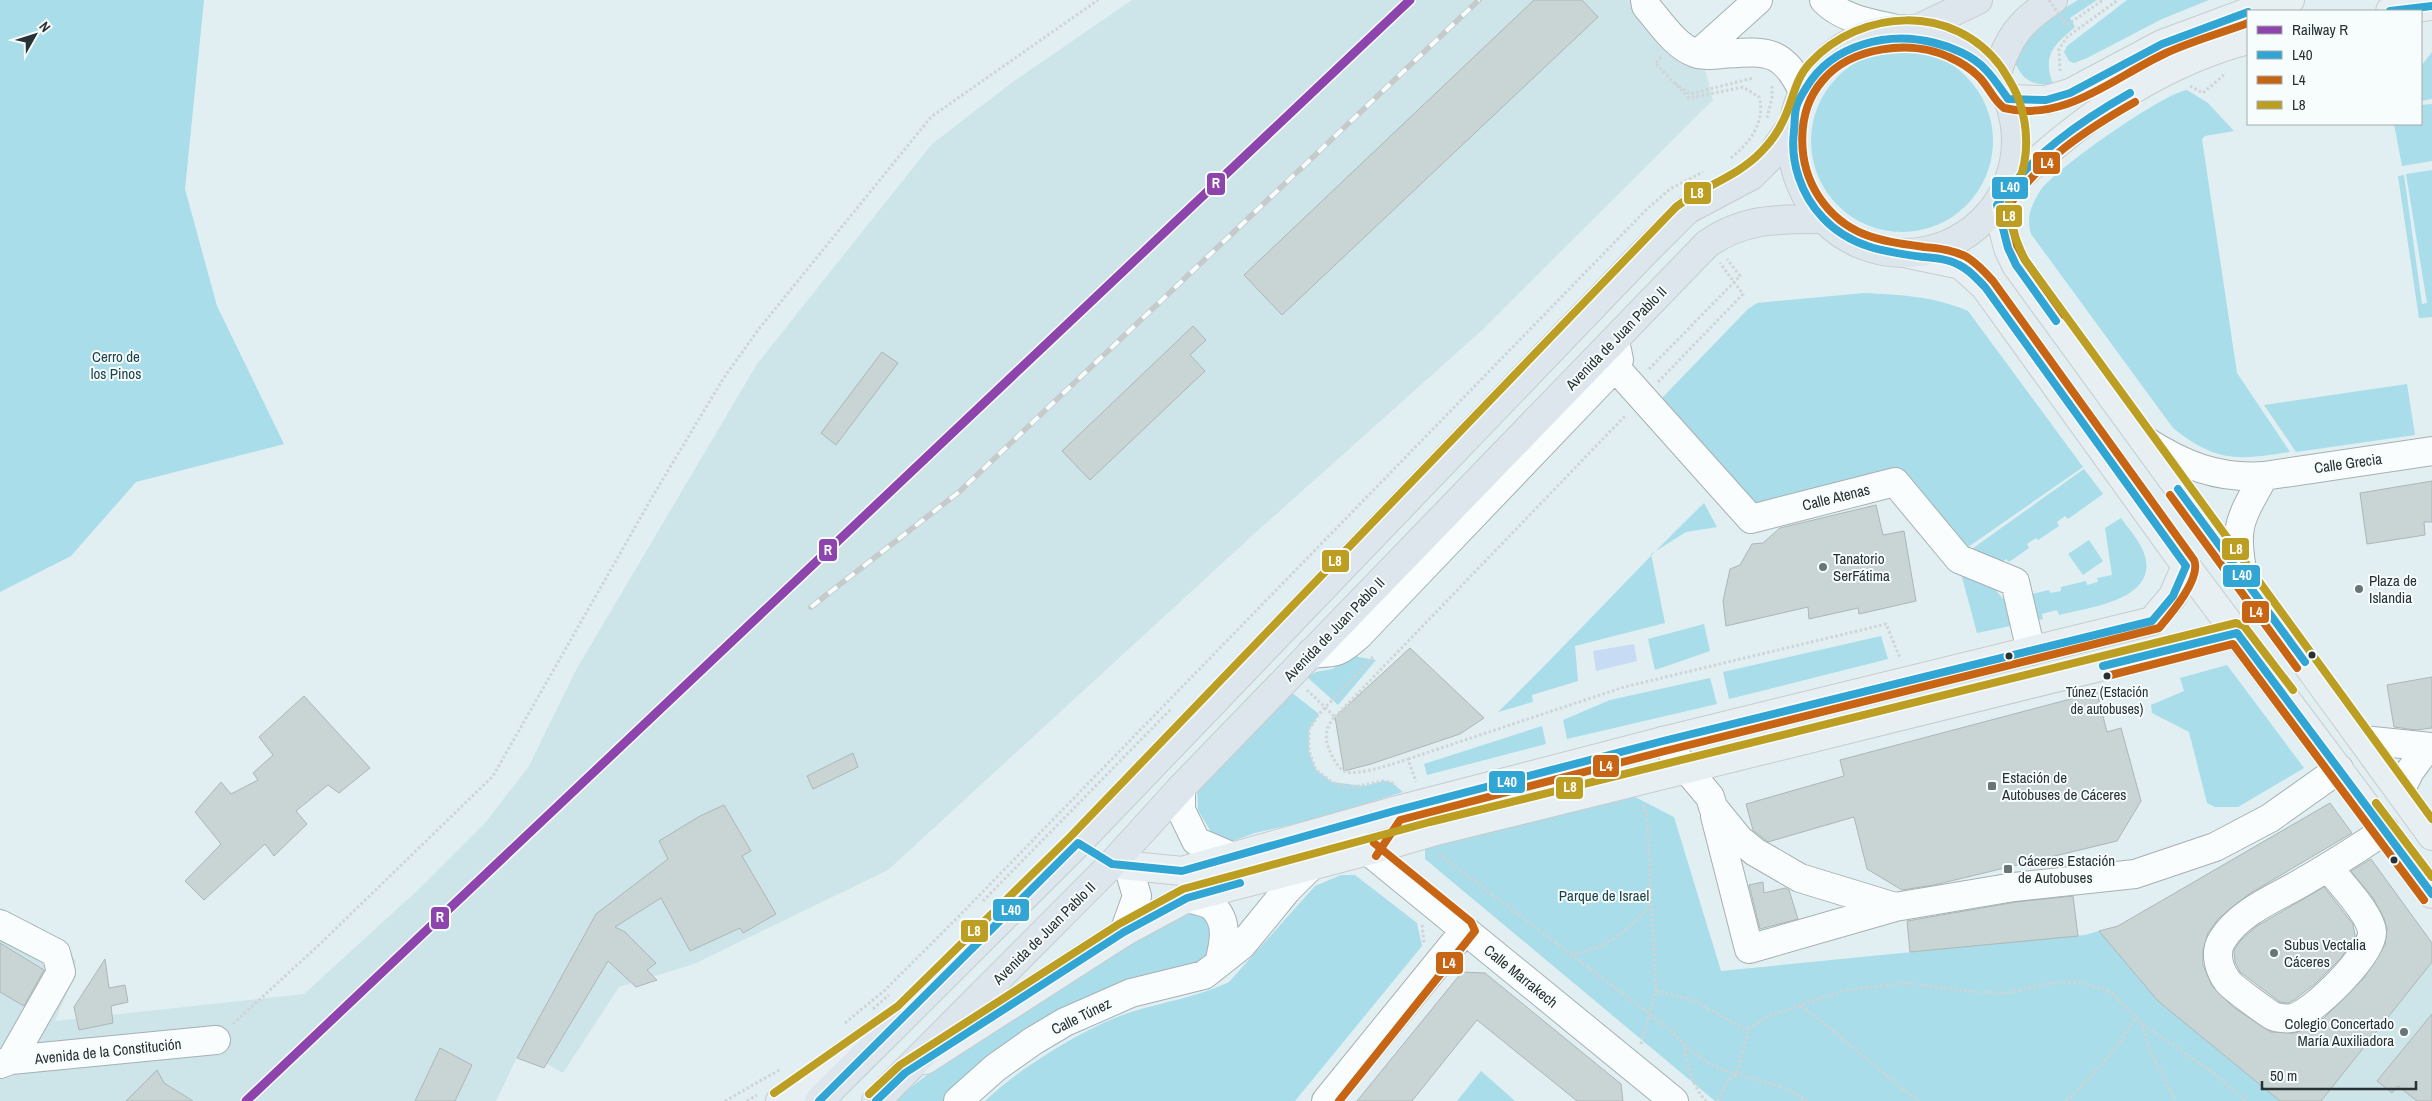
<svg xmlns="http://www.w3.org/2000/svg" width="2432" height="1101" viewBox="0 0 2432 1101" font-family="'Archivo Narrow',sans-serif">
  <style>
    .built { fill: #cde5e9 }
    .green { fill: #a8dde9 }
    .water { fill: #c7dbf4 }
    .building { fill: #c9d4d5; stroke: #acb6b7 }
    .lines { fill: none; stroke-linecap: round; stroke-linejoin: round }
    .minor-casing { stroke: #a6b0b3; stroke-width: 30 }
    .major-casing { stroke: #c6cccd; stroke-width: 30 }
    .highway-casing { stroke: #c6cccd; stroke-width: 30 }
    .path { stroke: #d0d4d5; stroke-width: 3; stroke-dasharray: 2.5 2.5; stroke-linecap: butt }
    .minor { stroke: #fafdfd; stroke-width: 28 }
    .major { stroke: #e8eff3; stroke-width: 28 }
    .highway { stroke: #dce6ec; stroke-width: 28 }
    .rail-casing { stroke: #c6cacb; stroke-width: 5.5 }
    .rail { stroke: #f7fcfd; stroke-width: 4; stroke-dasharray: 11; stroke-linecap: butt }
    .path-bridge { stroke: #d0d4d5; stroke-width: 3; stroke-dasharray: 2.5 2.5; stroke-linecap: butt }
    .bus-1-casing { stroke: #f7fcfd; stroke-width: 11 }
    .bus-2-casing { stroke: #f7fcfd; stroke-width: 11 }
    .bus-3-casing { stroke: #f7fcfd; stroke-width: 11 }
    .bus-1 { stroke: #31a5d4; stroke-width: 8 }
    .bus-2 { stroke: #c86514; stroke-width: 8 }
    .bus-3 { stroke: #bc9e22; stroke-width: 8 }
    .rail-1-casing { stroke: #f7fcfd; stroke-width: 12 }
    .rail-1 { stroke: #8e44ad; stroke-width: 9 }
    .poi-dot { fill: #697476; stroke: #f7fcfd; stroke-width: 2 }
    .bus-dot { fill: #283133; stroke: #f7fcfd; stroke-width: 2 }
    .labels { text-anchor: middle; dominant-baseline: central; stroke-width: 4; stroke-linejoin: round; paint-order: stroke }
    .bus-label { font-size: 14px; fill: #283133; stroke: #f7fcfd }
    .street-label { font-size: 15px; fill: #283133; stroke: #f7fcfd }
    .park-label { font-size: 15px; fill: #19424b; stroke: #f7fcfd }
    .poi-label { font-size: 15px; fill: #283133; stroke: #f7fcfd; text-anchor: start }
    .line-badge { stroke: #f7fcfd; stroke-width: 2 }
    .badge-label { font-size: 14px; text-anchor: middle; font-weight: bold; fill: #fff }
  </style>
  <rect width="100%" height="100%" fill="#e1eff2"/>
  <!-- built -->
  <path class="built" d="M1132,0H1634L1702,58L1713,100L1480,332L1254,534L888,870L694,964L619,987L563,1073L521,1049L496,1101H0V908L61,942L76,961L73,979L55,1021L304,994L419,889L485,823L529,766L576,670L757,364L932,144L1014,81Z
    M2432,962V1101H2321Z"/>
  <!-- green -->
  <path class="green" d="M0,0H204L185,189L217,306L284,444L136,482L71,556L0,592Z
    M2078,0H2097L2070,18L2075,27C2054,45 2042,55 2053,84C2034,86 2023,81 2015,63C2028,27 2048,19 2078,0Z
    M2127,0H2209L2162,19L2087,58L2074,63L2069,61L2064,52L2067,46Z
    M1811 141a91 91 0 1 1 182 0a91 91 0 1 1-182 0Z
    M2432,52V99L2421,101V66Z
    M2187,90L2208,103L2234,131L2205,136L2202,139L2237,373L2290,452C2238,460 2217,463 2173,428L2031,234C2026,217 2031,206 2040,191C2055,169 2162,94 2187,90Z
    M2432,104V161L2402,166L2394,124H2421V105Z
    M2432,170V317L2419,318L2398,176L2404,175L2422,304L2427,303L2406,174Z
    M1864,293C1900,295 1934,296 1968,311L2083,467L1961,552L1896,474L1758,508L1662,398L1748,309L1757,303Z
    M2407,384L2415,435L2296,452L2264,405Z
    M2084,469L2103,494L2068,519L2065,516L2057,522L2059,526L2038,540L2036,538L2027,544L2029,548L2009,562L2006,559L1997,565L1962,556Z
    M1704,503L1717,527L1686,532L1651,554L1665,623L1575,646L1578,681L1532,695L1533,702L1498,712C1568,644 1634,571 1704,503Z
    M2121,518C2130,531 2144,545 2146,561C2152,601 2086,608 2059,615L2057,610L2042,614L2043,619L2029,622L2024,596L2049,590L2050,593L2061,591V587L2086,581L2087,585L2098,582L2097,578L2112,575L2105,528Z
    M2089,540L2103,561L2083,575L2068,554Z
    M1959,566L1994,588L2003,599L2013,600L2020,624L1977,633Z
    M1704,624L1710,651L1655,670L1648,639Z
    M1881,636L1888,659L1729,699L1723,672Z
    M1353,651L1358,657L1376,660L1338,705L1307,677L1316,672L1333,669Z
    M2227,665L2304,768L2238,807H2215L2207,803L2189,732L2152,713L2151,705L2184,691L2180,678Z
    M1710,678L1717,704L1567,739L1563,720L1610,700Z
    M1291,692L1319,714L1309,730V751L1316,770L1332,782L1364,786L1383,781L1391,782L1403,792L1315,819L1255,833L1228,843L1213,835L1198,810L1197,785Z
    M1542,726L1546,744L1427,775L1424,764Z
    M1635,797L1674,817L1721,971L2085,935L2099,931L2158,1001L2280,1101H1715L1425,859V848Z
    M1341,875H1355L1417,923L1422,946L1295,1101H985C1018,1069 1087,1026 1131,1012C1163,1002 1198,997 1229,982L1315,886Z
    M1194,908L1212,920L1214,948L1202,962L968,1078L944,1101H894C986,1026 1090,966 1194,908Z
    M1481,1071L1515,1101H1457Z"/>
  <!-- water -->
  <path class="water" d="M1634,644L1637,661L1596,671L1593,651Z"/>
  <!-- building -->
  <path class="building" d="M1534,0H1582L1598,17L1282,315L1244,275Z
    M1193,326L1206,340L1190,355L1205,371L1090,480L1062,451Z
    M882,352L898,363L836,445L821,433Z
    M2432,481V522H2424L2425,535L2367,544L2360,493Z
    M1876,505L1883,535L1904,531L1916,601L1859,614L1858,608L1809,619L1808,607L1726,626L1723,601L1730,569L1740,565L1752,544L1763,543L1780,528Z
    M1410,648L1484,718L1460,734L1371,764L1344,771L1335,717Z
    M2432,677V728L2416,730L2394,727L2387,685Z
    M2097,692L2107,732L2121,728L2141,801L2117,841L1934,885L1902,890L1867,869L1854,817L1768,842L1753,830L1746,804L1844,776L1840,760Z
    M304,696L370,768L339,793L328,785L296,811L307,824L274,856L265,844L204,900L185,881L221,844L195,812L221,782L231,794L258,780L253,773L273,755L259,737Z
    M853,753L858,767L813,789L807,776Z
    M2330,803L2352,833L2249,894L2218,919L2208,933L2203,950V965L2212,986L2233,1007L2271,1032L2295,1033L2308,1028L2324,1018L2364,978L2385,945L2387,929L2384,918L2373,898L2351,871L2371,859L2432,943V962L2321,1101H2280L2158,1001L2099,931L2118,926Z
    M724,805L751,851L742,856L776,914L743,933L740,928L690,951L661,898L615,927L625,932L656,963L647,970L657,980L636,987L608,961L544,1068L517,1058L596,914L668,859L659,841L700,816Z
    M1763,882L1764,893L1785,888L1789,890L1798,919L1760,929L1749,885Z
    M2324,887L2353,924L2355,936L2341,958L2316,983L2294,1000L2288,1003L2280,1002L2240,972L2235,962L2234,950L2241,940L2257,926Z
    M2073,896L2078,936L1910,952L1907,921L2016,902Z
    M0,943L44,970L24,1006L0,992Z
    M105,959L109,988L125,985L128,1002L111,1006L113,1023L79,1030L74,1007Z
    M1462,972L1485,973L1621,1084L1623,1101H1577L1477,1020L1412,1101H1357Z
    M2432,1014V1101H2417L2398,1086L2392,1093L2377,1081Z
    M440,1048L472,1065L455,1101H415Z
    M157,1070L164,1083L193,1101H126Z"/>
  <g class="lines">
    <defs>
      <path id="minor" d="M1645,0L1646,6C1660,22 1675,46 1695,53C1703,56 1714,55 1722,54C1766,51 1783,48 1803,92
        M1824,0C1842,19 1871,23 1896,29
        M1698,54L1758,0
        M1615,367L1751,519L1895,482L1959,559L2015,582L2031,651
        M2144,440C2183,465 2217,479 2264,476L2432,451
        M2244,580C2233,527 2239,521 2264,476
        M1311,653C1336,654 1340,652 1359,635L1615,367L1619,360L1617,350
        M2363,740L2432,747
        M1663,741L1710,797L1713,807L1739,839L1755,852L1800,878L1895,907L2014,887L2135,874L2215,847L2270,818L2339,769
        M1181,788V810L1196,841L1231,856
        M2400,791L2410,771L2427,748
        M1715,816L1749,949L1895,907
        M1325,831L1346,836L1368,851L1674,1101
        M2328,867C2339,882 2371,914 2372,932C2373,953 2313,1014 2292,1018C2288,1019 2277,1018 2273,1016C2266,1012 2233,988 2228,982C2219,970 2214,953 2222,940C2239,912 2275,898 2301,883C2330,866 2358,849 2385,830
        M1187,898C1194,900 1207,902 1213,907C1229,922 1224,944 1219,963
        M0,924L56,953L61,972L11,1060
        M1124,932L1137,896L1128,866
        M0,1064L11,1060L216,1040
        M958,1101L995,1068L1033,1041L1065,1022L1131,993L1204,975L1242,945L1287,890L1314,863
        M1326,1101L1465,930"/>
      <path id="major" d="M2250,11L2290,0
        M2390,11L2432,6
        M2008,99L2046,100L2070,93L2162,44L2248,12
        M2006,190C2073,124 2156,64 2248,40
        M1997,205L2008,248L2016,265L2432,836
        M1909,254L1961,265L1985,287L2186,566L2432,894
        M1112,864L1182,871L1394,811L1663,741L2152,621L2173,596L2186,566
        M925,1060L1124,932L1187,898L1368,851L1432,832L2237,633
        M780,1101L876,1033"/>
      <path id="highway" d="M1792 141a112 112 0 1 1 224 0a112 112 0 1 1-224 0Z
        M1917,29L1978,0
        M1996,76C2008,38 2019,22 2053,0
        M819,1101L1078,843L1642,255L1687,210L1751,176L1770,157L1794,122
        M876,1101L1112,864L1181,788L1707,244C1744,218 1779,219 1823,219"/>
    </defs>
    <!-- minor casing -->
    <use href="#minor" class="minor-casing"/>
    <!-- major casing -->
    <use href="#major" class="major-casing"/>
    <!-- highway casing -->
    <use href="#highway" class="highway-casing"/>
    <!-- path -->
    <path class="path" d="M2067,25L2103,0
      M1661,57L1655,63L1689,98L1743,87L1759,97C1766,121 1750,143 1731,158
      M2060,71L2059,49L2067,37L2118,0
      M1675,83L1690,94L1753,78
      M2190,86L2203,93L2226,73
      M1767,118L1772,98V85
      M1649,369L1740,276L1727,259
      M1658,382L1743,294L1720,263
      M1373,657L1319,714L1309,730V751L1316,770L1332,782L1348,788L1383,781L1391,782L1396,786
      M1307,690L1335,717C1326,726 1324,737 1329,749C1332,756 1337,767 1344,771C1356,777 1395,763 1408,759L1416,782
      M1335,717L1626,415
      M1408,759L1624,687L1886,624L1900,658
      M1439,854L1669,1029C1685,1044 1699,1061 1721,1069C1750,1080 1781,1082 1807,1101
      M983,901L1171,709
      M1422,925L1424,943
      M1570,954C1605,950 1630,930 1652,903
      M1656,991L1693,1000L1748,1031
      M1801,1006C1842,1036 1878,1071 1919,1101
      M873,1009L889,995
      M845,1023L885,990L965,910L1647,209L1670,189L1703,172
      M233,1024L321,943L493,776L654,494L723,379L758,330L931,117L1098,0
      M2142,1024L2151,1053L2176,1101
      M1641,1044L1656,991L1647,817L1643,803
      M1684,1044C1686,1062 1693,1088 1706,1101
      M725,1101L781,1069
      M747,1101L757,1095
      M1718,1101L1727,1082L1737,1073L1749,1028L1769,1016L1845,990L1907,983L1975,992L2009,993L2045,984L2078,982L2111,992L2141,1023L2212,1072L2246,1101
      M2066,1101C2096,1072 2114,1053 2136,1017"/>
    <!-- minor -->
    <use href="#minor" class="minor"/>
    <!-- major -->
    <use href="#major" class="major"/>
    <!-- highway -->
    <use href="#highway" class="highway"/>
    <defs>
      <path id="rail" d="M811,607L959,492L1479,0"/>
    </defs>
    <!-- rail casing -->
    <use href="#rail" class="rail-casing"/>
    <!-- rail -->
    <use href="#rail" class="rail"/>
    <!-- path-bridge -->
    <path class="path-bridge" d="M2049,0L2067,25"/>
    <defs>
      <path id="bus-1" d="M2390,11L2432,6
        M2056,321L2016,265L2008,248L1997,205C2030,156 2079,122 2130,93
        M2178,489L2305,662
        M2103,666L2237,633L2432,894
        M819,1101L1078,843L1112,864L1182,871L1394,811L1663,741L2152,621L2173,596L2186,566L1985,287C1977,279 1970,270 1959,265C1948,259 1935,258 1923,257C1885,252 1850,247 1823,218C1801,195 1790,162 1794,131C1795,123 1794,112 1797,105C1799,99 1803,93 1806,88C1832,44 1888,31 1935,43C1952,47 1973,56 1985,69C1994,78 2001,89 2008,99L2046,100L2070,93L2162,44L2248,12
        M876,1101L905,1073L1124,932L1187,898L1240,883"/>
      <path id="bus-2" d="M2064,315L2025,260L2017,245L2008,207C2039,161 2087,129 2135,102
        M2170,495L2297,668
        M2107,676L2233,644L2424,900
        M1376,856L1400,820L1665,751L2159,628C2170,615 2202,578 2194,560L1993,281C1985,272 1976,262 1965,256C1952,250 1938,248 1924,247C1881,241 1846,237 1819,197C1797,164 1795,112 1823,80C1851,47 1911,39 1949,57C1958,61 1971,69 1978,76C1988,85 1993,100 2004,108C2065,123 2114,77 2166,53C2192,41 2221,33 2248,23
        M1339,1101L1475,931L1471,922L1374,843"/>
      <path id="bus-3" d="M2376,803L2432,877
        M774,1093L898,1006L1071,836L1676,207C1703,186 1737,177 1761,152C1770,143 1778,132 1783,121C1793,102 1794,80 1810,63C1861,8 1954,3 2001,67C2008,78 2015,88 2019,100C2028,127 2029,155 2019,182C2016,189 2009,199 2008,206C2006,216 2020,250 2025,260L2432,819
        M869,1094L900,1065L1119,924L1183,889L1430,822L2236,623L2244,626L2293,690"/>
    </defs>
    <!-- bus-1 casing -->
    <use href="#bus-1" class="bus-1-casing"/>
    <!-- bus-2 casing -->
    <use href="#bus-2" class="bus-2-casing"/>
    <!-- bus-3 casing -->
    <use href="#bus-3" class="bus-3-casing"/>
    <!-- bus-1 -->
    <use href="#bus-1" class="bus-1"/>
    <!-- bus-2 -->
    <use href="#bus-2" class="bus-2"/>
    <!-- bus-3 -->
    <use href="#bus-3" class="bus-3"/>
    <defs>
      <path id="rail-1" d="M246,1101L1410,0"/>
    </defs>
    <!-- rail-1 casing -->
    <use href="#rail-1" class="rail-1-casing"/>
    <!-- rail-1 -->
    <use href="#rail-1" class="rail-1"/>
  </g>
  <!-- markers -->
  <g class="poi-dot">
    <circle cx="1823" cy="567" r="5"/>
    <circle cx="2359" cy="589" r="5"/>
    <rect x="1987" y="781" width="10" height="10" rx="2.5"/>
    <rect x="2003" y="864" width="10" height="10" rx="2.5"/>
    <circle cx="2274" cy="953" r="5"/>
    <circle cx="2404" cy="1032" r="5"/>
  </g>
  <g class="bus-dot">
    <circle cx="2312" cy="655" r="4.5"/>
    <circle cx="2009" cy="656" r="4.5"/>
    <circle cx="2107" cy="676" r="4.5"/>
    <circle cx="2394" cy="860" r="4.5"/>
  </g>
  <g class="labels">
    <!-- bus labels -->
    <g class="bus-label">
      <text x="2107" y="692">Túnez (Estación<tspan x="2107" dy="17">de autobuses)</tspan></text>
    </g>
    <!-- street labels -->
    <g class="street-label">
      <text transform="translate(1616 338) rotate(-46)">Avenida de Juan Pablo II</text>
      <text transform="translate(2348 463) rotate(-8)">Calle Grecia</text>
      <text transform="translate(1836 497) rotate(-14)">Calle Atenas</text>
      <text transform="translate(1334 629) rotate(-46)">Avenida de Juan Pablo II</text>
      <text transform="translate(1044 933) rotate(-45)">Avenida de Juan Pablo II</text>
      <text transform="translate(1521 976) rotate(39)">Calle Marrakech</text>
      <text transform="translate(1081 1016) rotate(-26)">Calle Túnez</text>
      <text transform="translate(108 1051) rotate(-6)">Avenida de la Constitución</text>
    </g>
    <!-- park labels -->
    <g class="park-label">
      <text x="116" y="356">Cerro de<tspan x="116" dy="17">los Pinos</tspan></text>
      <text x="1604" y="895">Parque de Israel</text>
    </g>
    <!-- poi labels -->
    <g class="poi-label">
      <text x="1833" y="558">Tanatorio<tspan x="1833" dy="17">SerFátima</tspan></text>
      <text x="2369" y="580">Plaza de<tspan x="2369" dy="17">Islandia</tspan></text>
      <text x="2002" y="777">Estación de<tspan x="2002" dy="17">Autobuses de Cáceres</tspan></text>
      <text x="2018" y="860">Cáceres Estación<tspan x="2018" dy="17">de Autobuses</tspan></text>
      <text x="2284" y="944">Subus Vectalia<tspan x="2284" dy="17">Cáceres</tspan></text>
      <text x="2394" y="1023" text-anchor="end">Colegio Concertado<tspan x="2394" dy="17">María Auxiliadora</tspan></text>
    </g>
  </g>
  <g class="line-badge">
    <rect x="2032" y="151" width="29" height="24" rx="5" fill="#c86514"/>
    <rect x="1206" y="172" width="20" height="24" rx="5" fill="#8e44ad"/>
    <rect x="1991" y="176" width="38" height="24" rx="5" fill="#31a5d4"/>
    <rect x="1683" y="181" width="29" height="24" rx="5" fill="#bc9e22"/>
    <rect x="1995" y="204" width="28" height="24" rx="5" fill="#bc9e22"/>
    <rect x="2221" y="537" width="29" height="24" rx="5" fill="#bc9e22"/>
    <rect x="818" y="538" width="20" height="24" rx="5" fill="#8e44ad"/>
    <rect x="1321" y="549" width="29" height="24" rx="5" fill="#bc9e22"/>
    <rect x="2222" y="564" width="39" height="24" rx="5" fill="#31a5d4"/>
    <rect x="2241" y="600" width="29" height="24" rx="5" fill="#c86514"/>
    <rect x="1592" y="754" width="28" height="24" rx="5" fill="#c86514"/>
    <rect x="1488" y="770" width="38" height="24" rx="5" fill="#31a5d4"/>
    <rect x="1555" y="776" width="29" height="24" rx="5" fill="#bc9e22"/>
    <rect x="992" y="898" width="38" height="24" rx="5" fill="#31a5d4"/>
    <rect x="430" y="906" width="20" height="24" rx="5" fill="#8e44ad"/>
    <rect x="960" y="919" width="29" height="24" rx="5" fill="#bc9e22"/>
    <rect x="1435" y="951" width="29" height="24" rx="5" fill="#c86514"/>
  </g>
  <g class="badge-label">
    <text x="2047" y="168">L4</text>
    <text x="1216" y="188">R</text>
    <text x="2010" y="192">L40</text>
    <text x="1697" y="198">L8</text>
    <text x="2009" y="221">L8</text>
    <text x="2236" y="554">L8</text>
    <text x="828" y="555">R</text>
    <text x="1335" y="566">L8</text>
    <text x="2242" y="580">L40</text>
    <text x="2256" y="617">L4</text>
    <text x="1606" y="771">L4</text>
    <text x="1507" y="787">L40</text>
    <text x="1570" y="792">L8</text>
    <text x="1011" y="915">L40</text>
    <text x="440" y="922">R</text>
    <text x="974" y="936">L8</text>
    <text x="1449" y="968">L4</text>
  </g>
  <!-- legend -->
  <rect x="2247" y="10" width="175" height="115" fill="#f7fcfd" stroke="#a4abac"/>
  <rect x="2257" y="26" width="25" height="8" fill="#8e44ad" stroke="#a4abac"/>
  <text x="2292" y="35" font-size="15" fill="#283133">Railway R</text>
  <rect x="2257" y="51" width="25" height="8" fill="#31a5d4" stroke="#a4abac"/>
  <text x="2292" y="60" font-size="15" fill="#283133">L40</text>
  <rect x="2257" y="76" width="25" height="8" fill="#c86514" stroke="#a4abac"/>
  <text x="2292" y="85" font-size="15" fill="#283133">L4</text>
  <rect x="2257" y="101" width="25" height="8" fill="#bc9e22" stroke="#a4abac"/>
  <text x="2292" y="110" font-size="15" fill="#283133">L8</text>
  <!-- north arrow -->
  <g transform="translate(35 35) rotate(51)" stroke="#f7fcfd" stroke-width="4" paint-order="stroke">
  <path d="M0-4L9 19L0 12L-9 19Z" fill="#283133"/>
  <text y="-8" font-size="14" font-weight="bold" text-anchor="middle" fill="#283133">N</text>
  </g>
  <!-- scale -->
  <path d="M2262 1081v8h154v-8" fill="none" stroke="#283133" stroke-width="2.5"/>
  <text x="2270" y="1081" font-size="15" fill="#283133" stroke="#f7fcfd" stroke-width="4" paint-order="stroke">50 m</text>
</svg>
